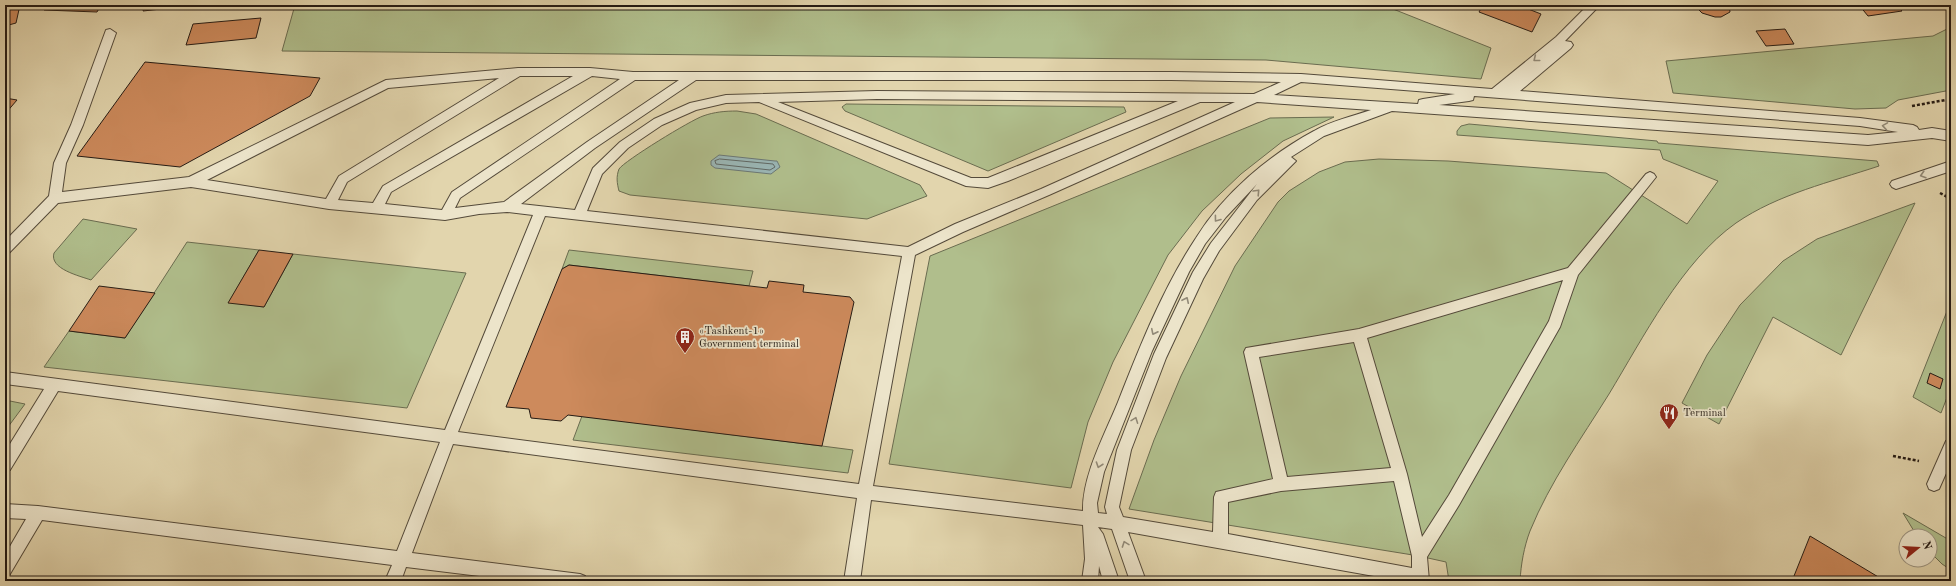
<svg xmlns="http://www.w3.org/2000/svg" width="1956" height="586" viewBox="0 0 1956 586" font-family="'Old Standard TT',serif">
  <style>
    .green { fill: #b0be8c; stroke: #6a6c50 }
    .water { fill: #9ab6b5; stroke: #6b7875 }
    .lines { fill: none; stroke-linecap: round; stroke-linejoin: round }
    .shore { stroke: #606864; stroke-width: 1 }
    .building { fill: #cd8a5c; stroke: #251b14 }
    .service-casing { stroke: #544a3a; stroke-width: 2 }
    .path { stroke: #251b14; stroke-width: 2.5; stroke-dasharray: 3 2; stroke-linecap: butt }
    .service { fill: #ece4ca; fill-rule: evenodd }
    .oneway { stroke: #928a78 }
    .labels { text-anchor: middle; dominant-baseline: central; stroke-width: 3.5; stroke-linejoin: round; paint-order: stroke }
    .poi-label { font-size: 11px; fill: #251b14; stroke: #ece4ca; text-anchor: start }
  </style>
  <rect width="100%" height="100%" fill="#e2d5ad"/>
  <filter id="stains"><feTurbulence type="fractalNoise" baseFrequency=".005" numOctaves="4"/><feColorMatrix values="0 0 0 0 .2 0 0 0 0 .09 0 0 0 0 .02 0 0 0 .5 -.17"/></filter>
  <radialGradient id="worn" r=".72"><stop offset=".6" stop-color="#630" stop-opacity="0"/><stop offset="1" stop-color="#630" stop-opacity=".3"/></radialGradient>
  <!-- green -->
  <path class="green" d="M295,5H1383L1491,48L1481,79L1266,60L282,51Z
    M1951,27V90L1898,100L1886,108L1855,109L1673,93L1666,61L1933,36Z
    M846,104L1124,107L1126,112L988,171L845,111L842,107Z
    M737,111L756,114L920,185L927,196L867,219L630,195L619,191C617,183 616,177 619,169C624,161 691,120 703,116C714,112 725,111 737,111Z
    M1334,117L1283,141L1241,174L1202,211L1168,255L1113,362L1088,422L1071,488L889,464L930,256L1270,118Z
    M1469,124L1657,141L1658,143L1877,161L1879,166C1831,182 1778,194 1736,223C1682,261 1643,338 1609,394C1581,439 1550,482 1530,531C1524,547 1521,564 1520,581H1449L1446,562L1419,556L1129,509L1154,440L1181,376L1235,266L1278,202L1289,191L1319,172L1345,162L1379,159L1448,161L1606,173L1687,224L1718,181L1663,159L1660,150L1457,135V131L1461,126Z
    M1915,203L1841,355L1773,317L1719,424L1682,403L1707,355L1740,305L1783,261L1817,239Z
    M83,219L137,229L91,280C80,276 49,269 54,253Z
    M187,242L259,250L229,302L264,307L293,254L466,273L407,408L44,367L69,331L125,338Z
    M569,250L753,271L749,286L569,265L562,269Z
    M1951,301V387L1941,413L1913,397Z
    M5,400L25,404L5,431Z
    M582,416L822,446L853,450L848,473L573,440Z
    M1903,513L1951,541V570L1942,564L1930,552V536H1917Z"/>
  <!-- water -->
  <path class="water" d="M719,155L775,161H777L780,167L771,174L715,168L711,165V161Z"/>
  <g class="lines">
    <!-- shore -->
    <path class="shore" d="M720,159L773,164L775,167L770,170L716,164L715,161Z"/>
  </g>
  <!-- building -->
  <path class="building" d="M5,5H20L16,23L5,26Z
    M47,5H101L97,12L44,10Z
    M145,5H197L143,11Z
    M1483,5H1518L1541,14L1532,32L1479,12Z
    M1694,5H1729L1730,12L1721,17H1715L1702,13Z
    M1859,5H1897L1902,11L1868,16Z
    M261,18L256,38L186,45L193,24Z
    M1785,29L1794,44L1766,46L1756,31Z
    M145,62L320,78L310,96L180,167L77,156Z
    M5,98L17,100L5,114Z
    M259,250L293,254L264,307L228,303Z
    M569,265L767,288L769,281L804,285L803,292L850,297L854,302L822,446L568,415L561,421L531,418L529,409L506,407L562,269Z
    M99,286L155,293L125,338L69,331Z
    M1930,373L1943,379L1940,389L1927,383Z
    M1810,536L1885,581H1792Z"/>
  <g class="lines">
    <defs>
      <path id="service" d="M1588,5H1600L1565,41L1571,42L1573,45L1571,48L1520,91L1860,118L1913,125L1917,127L1919,130L1932,128L1951,131V141L1932,138L1868,145L1392,111L1324,136L1291,157L1296,161L1257,200L1219,251L1203,279L1166,358L1131,450L1119,507L1123,517L1213,532L1214,497L1216,492L1273,479L1244,352L1246,348L1359,329L1568,268L1646,174L1650,172L1654,174L1656,177L1578,275L1560,327L1459,505L1427,557L1429,581H1402L1128,532L1146,581H1130L1112,529L1098,527L1103,534L1119,581H1103L1099,566L1098,581H1082L1085,559L1083,525L871,500L860,581H844L857,498L453,444L412,553L580,574L585,576L588,581H521L406,567L401,581H385L392,565L42,520L10,574L5,576V555L26,519L5,518V504L38,506L397,551L440,442L58,391L10,470L5,472V452L44,389L5,384V372L445,430L533,215L507,212L479,214L445,220L329,209L191,187L58,203L9,253L5,254V241L49,196L54,163L71,125L106,30L110,29L116,33L83,125L66,163L62,192L189,177L386,80L518,68H590L633,72H1171L1301,74L1492,89L1556,37ZM520,76H573L383,186L373,203L338,200L347,182ZM592,76L620,79L452,192L442,210L385,204L391,192ZM499,78L339,176L326,199L207,180L388,88ZM635,80H679L587,142L504,202L455,208L460,198ZM696,80H1171L1281,82L1254,94L877,91L726,95L690,103L654,119L620,142L593,168L575,210L521,204L595,148ZM1301,82L1455,94L1423,99L1419,100L1418,104L1274,95ZM1474,96L1860,126L1898,132L1868,135L1439,105L1469,101L1473,100ZM877,99L1178,101L988,178H971L778,102ZM759,102L966,186L988,188L1008,181L1200,102H1235L1041,189L955,224L908,247L587,211L602,174L628,148L662,125L696,110L726,103ZM1257,102L1371,110C1353,116 1331,121 1314,131C1268,156 1224,193 1196,238C1163,288 1140,346 1118,402C1105,434 1082,476 1083,511L873,486L915,255L963,232L1049,195ZM1257,184L1211,243L1193,272L1154,354L1117,450L1105,507L1107,514L1098,513L1097,503L1104,472L1152,351L1189,272L1205,244L1226,217ZM545,216L902,256L859,484L458,432ZM1563,280L1549,321L1449,495L1422,537L1407,474L1367,338ZM1354,342L1391,468L1287,477L1259,357ZM1394,481L1412,556V568L1228,534V502L1281,491Z
        M1951,161V171L1896,189L1892,187L1890,184L1892,181Z
        M1951,439V462L1939,489L1934,491L1929,489L1927,484L1946,441Z"/>
    </defs>
    <!-- service casing -->
    <use href="#service" class="service-casing"/>
    <!-- path -->
    <path class="path" d="M1912,106L1951,99
      M1940,193L1951,199
      M1893,456L1919,461"/>
    <!-- service -->
    <use href="#service" class="service"/>
  </g>
  <!-- one-way arrows -->
  <defs><path id="oneway-chevron" d="M-2-3.5L2.5 0L-2 3.5" fill="none" stroke-width="1.6" stroke-linecap="round" stroke-linejoin="round"/></defs>
  <g class="oneway">
    <use href="#oneway-chevron" transform="translate(1536 59) rotate(141)"/>
    <use href="#oneway-chevron" transform="translate(1885 126) rotate(-171)"/>
    <use href="#oneway-chevron" transform="translate(1923 175) rotate(163)"/>
    <use href="#oneway-chevron" transform="translate(1257 192) rotate(-47)"/>
    <use href="#oneway-chevron" transform="translate(1217 219) rotate(127)"/>
    <use href="#oneway-chevron" transform="translate(1186 300) rotate(-65)"/>
    <use href="#oneway-chevron" transform="translate(1154 332) rotate(116)"/>
    <use href="#oneway-chevron" transform="translate(1135 420) rotate(-69)"/>
    <use href="#oneway-chevron" transform="translate(1099 465) rotate(109)"/>
    <use href="#oneway-chevron" transform="translate(1125 544) rotate(-110)"/>
  </g>
  <!-- icons -->
  <defs>
    <symbol id="building-pin" viewBox="-11 -11 22 30"><path d="M0 17L-7.5 6A9.5 9.5 0 1 1 7.5 6Z" fill="#8f2418" stroke="#ece4ca"/><path d="M-4-6H4V6H1V3H-1V6H-4ZM-2.5-4.3h1.7v1.8h-1.7ZM.8-4.3h1.7v1.8H.8ZM-2.5-1h1.7V.8h-1.7ZM.8-1h1.7V.8H.8Z" fill="#fff"/></symbol>
    <symbol id="restaurant-pin" viewBox="-11 -11 22 30"><path d="M0 17L-7.5 6A9.5 9.5 0 1 1 7.5 6Z" fill="#8f2418" stroke="#ece4ca"/><path d="M-5-6h1v4h1v-4h1v4h1v-4h1v5L-1.5 .5V6h-2V.5L-5-1ZM5-6V6H3V1.5H1.5Q1.5-4 5-6Z" fill="#fff"/></symbol>
  </defs>
  <g fill-rule="evenodd">
    <use href="#building-pin" x="674" y="326" width="22" height="30"/>
    <use href="#restaurant-pin" x="1658" y="402" width="22" height="30"/>
  </g>
  <g class="labels">
    <!-- poi labels -->
    <g class="poi-label">
      <text x="699" y="331">«Tashkent-1»<tspan x="699" dy="13">Government terminal</tspan></text>
      <text x="1683" y="413">Terminal</text>
    </g>
  </g>
  <!-- margin -->
  <rect width="1956" height="586" fill="none" stroke="#e2d5ad" stroke-width="20"/>
  <rect x="6" y="6" width="1944" height="574" fill="none" stroke="#251b14" stroke-width="2"/>
  <rect x="10" y="10" width="1936" height="566" fill="none" stroke="#251b14"/>
  <!-- north arrow -->
  <g transform="translate(1918 548) rotate(72)"><circle r="19" fill="#ece4ca" stroke="#9c9481"/>
  <path d="M0-3L7 15L0 10L-7 15Z" fill="#8f2418"/>
  <text y="-6" font-size="11" font-weight="bold" text-anchor="middle" fill="#251b14">N</text>
  </g>
  <rect width="100%" height="100%" filter="url(#stains)"/>
  <rect width="100%" height="100%" fill="url(#worn)"/>
</svg>
